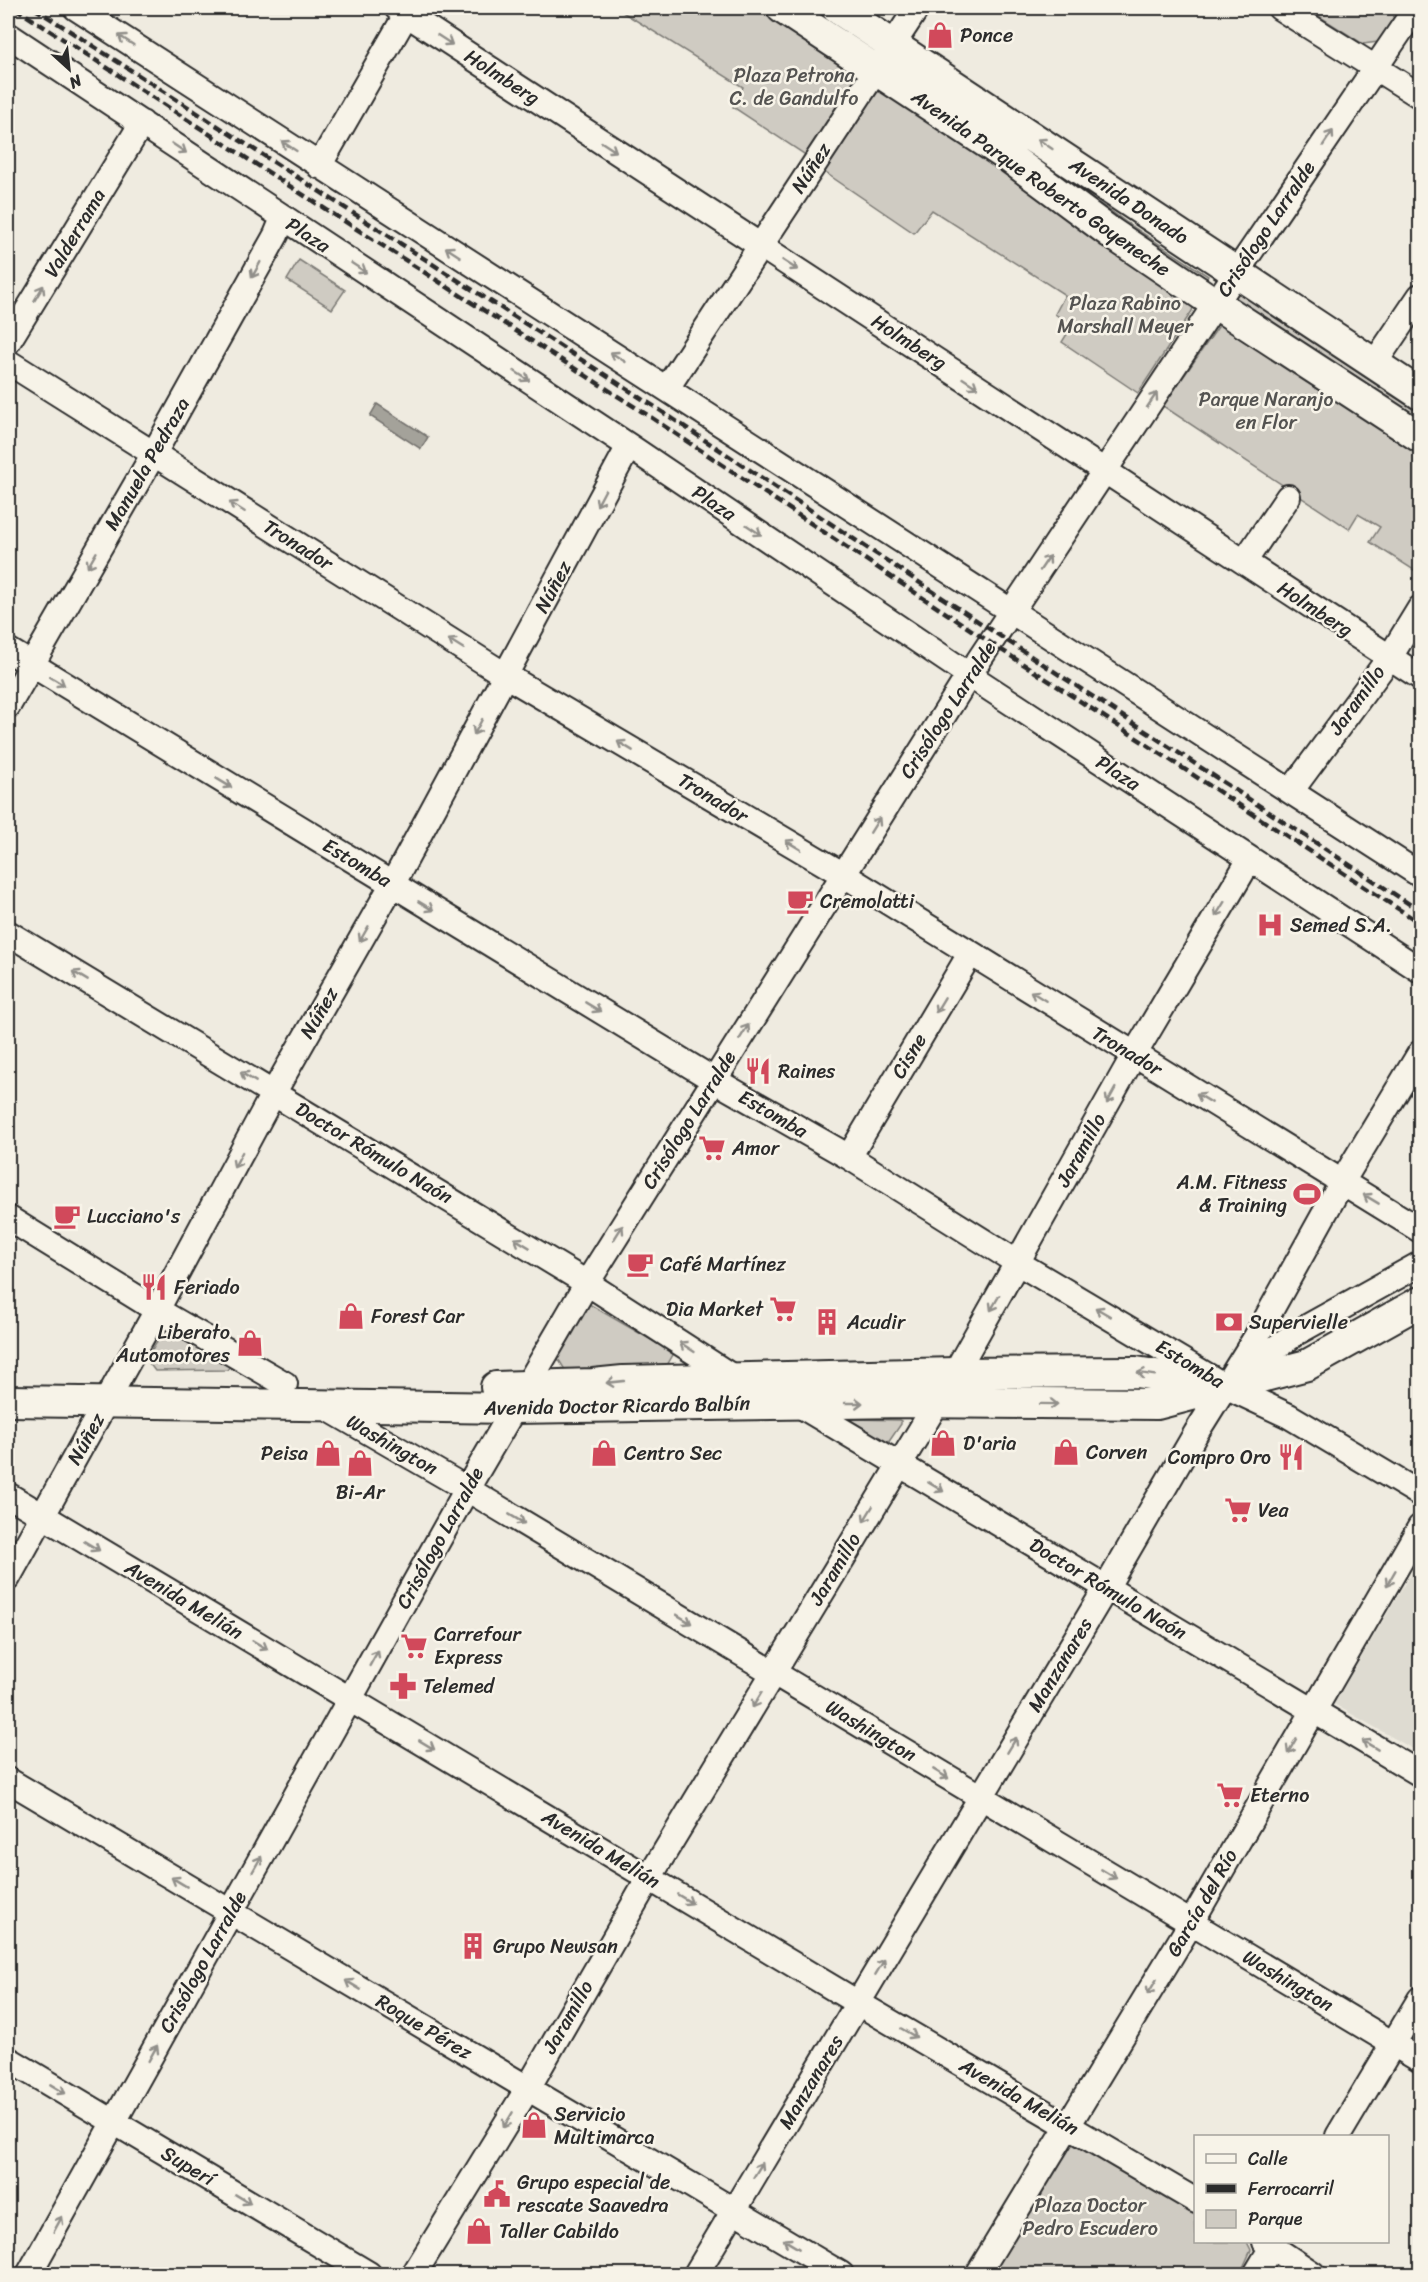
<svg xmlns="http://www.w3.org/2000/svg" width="1428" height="2282" viewBox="0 0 1428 2282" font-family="Sriracha,sans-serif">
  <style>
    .built { fill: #dedbd1 }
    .green { fill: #cfcbc2; stroke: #7d7b76; stroke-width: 1.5 }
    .water { fill: #a4a29a; stroke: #74726e; stroke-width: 1.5 }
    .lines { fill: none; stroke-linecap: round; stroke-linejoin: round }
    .minor-casing { stroke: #2b2b2b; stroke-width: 28 }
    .major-casing { stroke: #2b2b2b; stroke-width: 34 }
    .minor { stroke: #f7f3e8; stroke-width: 24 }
    .major { stroke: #f7f3e8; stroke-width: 30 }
    .rail { stroke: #2b2b2b; stroke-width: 4.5; stroke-dasharray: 9 4.5; stroke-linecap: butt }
    .oneway { stroke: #918f8a }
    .labels { text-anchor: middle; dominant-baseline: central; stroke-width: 5; stroke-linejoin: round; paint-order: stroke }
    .poi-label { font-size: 20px; fill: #2b2b2b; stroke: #f7f3e8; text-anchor: start }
    .park-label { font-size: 20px; fill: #545351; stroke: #f7f3e8 }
    .street-label { font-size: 20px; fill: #2b2b2b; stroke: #f7f3e8 }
  </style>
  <rect width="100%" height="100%" fill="#efebe0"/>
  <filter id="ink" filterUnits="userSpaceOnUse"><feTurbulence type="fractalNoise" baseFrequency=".0167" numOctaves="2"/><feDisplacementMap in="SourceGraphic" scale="12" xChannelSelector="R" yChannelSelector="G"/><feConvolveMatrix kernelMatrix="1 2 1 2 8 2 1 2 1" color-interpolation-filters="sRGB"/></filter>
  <g filter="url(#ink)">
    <!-- built -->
    <path class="built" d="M1420,1558V1753L1334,1704Z"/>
    <!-- green -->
    <path class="green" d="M616,8H764L850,61L859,76L807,156L733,107L743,87Z
      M1306,8H1400L1378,42L1363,44Z
      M909,69L1012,136L1127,223L1208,276L1204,283Z
      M886,90L1194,304L1192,311L1138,393L1062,342L1072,326L1055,314L1065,295L932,210L914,233L823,171L874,93Z
      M299,260L345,290L332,309L287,280Z
      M1239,293L1420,414V427L1232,302Z
      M1222,325L1420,450V574L1370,542L1380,527L1358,514L1349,529L1163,406L1218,327Z
      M589,1304L674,1353L666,1367L567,1373L557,1357Z
      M170,1328L231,1365L227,1370L155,1371L149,1363C150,1347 158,1339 170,1328Z
      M853,1419L899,1420L901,1421V1424L888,1443L882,1444L850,1425L849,1420Z
      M1075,2140L1195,2210L1196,2242H1247L1251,2250L1240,2274H985L1069,2141Z"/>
    <!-- water -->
    <path class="water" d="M377,404L428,437L421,449L370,416Z"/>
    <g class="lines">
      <defs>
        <path id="minor" d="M76,8L1420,875
          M397,8L1420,677
          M1280,8L1420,96
          M8,35L629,446L969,675L1420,970
          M319,166L410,8
          M8,342L142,123
          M8,362L505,675L844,875L1420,1230
          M1374,364L1420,296
          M667,388L917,8
          M1244,562L1288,497
          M8,650L714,1080L849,1157L1018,1263L1225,1386L1289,1416L1420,1494
          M8,706L153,455L276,235L283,218
          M1291,791L1390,657L1420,608
          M8,933L587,1283L736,1379
          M849,1157L970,954
          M8,1218L157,1310L285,1384
          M1236,1377L1296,1333L1420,1264
          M796,1403L1420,1774
          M322,1405L467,1489L1420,2060
          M8,1495L858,2003L1196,2201
          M8,1578L157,1310L274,1092L392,885L629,446
          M8,1780L841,2274
          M8,2059L369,2274
          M1338,2136L1420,1999
          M1265,2242L1313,2274
          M29,2274L467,1489L587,1283L969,675L1236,273L1416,8
          M414,2274L528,2088L649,1878L955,1373L1134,1055L1250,859
          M696,2274L1106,1588L1196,1433L1256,1337L1342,1182L1420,1053
          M978,2274L1191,1923L1420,1527
          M1256,2274L1275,2242"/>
        <path id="major" d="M782,8L1010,158L1111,233L1216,304L1420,437
          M837,8L1420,394
          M496,1387L593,1384L623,1381L955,1373L1136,1372L1215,1384
          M8,1401L513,1408L906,1402L1157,1404L1307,1365L1420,1302"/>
      </defs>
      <!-- minor casing -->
      <use href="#minor" class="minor-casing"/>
      <!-- major casing -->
      <use href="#major" class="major-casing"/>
      <!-- minor -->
      <use href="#minor" class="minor"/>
      <!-- major -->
      <use href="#major" class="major"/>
      <!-- rail -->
      <path class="rail" d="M15,8L305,196L649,416L991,643L1420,923
        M34,8L655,407L997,634L1420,911"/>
    </g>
    <!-- one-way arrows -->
    <defs><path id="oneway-shaft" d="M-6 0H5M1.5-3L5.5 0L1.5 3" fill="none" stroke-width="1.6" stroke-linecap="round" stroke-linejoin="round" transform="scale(1.5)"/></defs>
    <g class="oneway">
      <use href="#oneway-shaft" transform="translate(126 40) rotate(-147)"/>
      <use href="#oneway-shaft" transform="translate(445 40) rotate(33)"/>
      <use href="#oneway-shaft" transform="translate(1328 138) rotate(-56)"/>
      <use href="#oneway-shaft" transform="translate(1045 144) rotate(-146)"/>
      <use href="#oneway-shaft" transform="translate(289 146) rotate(-147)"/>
      <use href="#oneway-shaft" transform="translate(609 147) rotate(33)"/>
      <use href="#oneway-shaft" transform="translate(179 148) rotate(34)"/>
      <use href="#oneway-shaft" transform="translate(453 252) rotate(-147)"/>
      <use href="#oneway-shaft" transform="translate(790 265) rotate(33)"/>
      <use href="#oneway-shaft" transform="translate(359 268) rotate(33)"/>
      <use href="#oneway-shaft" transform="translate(256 270) rotate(119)"/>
      <use href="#oneway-shaft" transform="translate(39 293) rotate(-59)"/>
      <use href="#oneway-shaft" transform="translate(618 357) rotate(-147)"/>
      <use href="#oneway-shaft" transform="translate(522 376) rotate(33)"/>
      <use href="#oneway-shaft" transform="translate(970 383) rotate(33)"/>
      <use href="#oneway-shaft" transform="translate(1152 400) rotate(-56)"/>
      <use href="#oneway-shaft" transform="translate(601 498) rotate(118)"/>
      <use href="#oneway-shaft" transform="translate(237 507) rotate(-148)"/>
      <use href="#oneway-shaft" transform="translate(754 530) rotate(34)"/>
      <use href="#oneway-shaft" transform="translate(92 560) rotate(120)"/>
      <use href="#oneway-shaft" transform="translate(1045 563) rotate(-56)"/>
      <use href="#oneway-shaft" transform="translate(456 644) rotate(-148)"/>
      <use href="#oneway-shaft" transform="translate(57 681) rotate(31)"/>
      <use href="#oneway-shaft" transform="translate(478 727) rotate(118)"/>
      <use href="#oneway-shaft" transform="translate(625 746) rotate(-149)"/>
      <use href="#oneway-shaft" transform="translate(224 783) rotate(31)"/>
      <use href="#oneway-shaft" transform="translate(875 825) rotate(-58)"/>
      <use href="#oneway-shaft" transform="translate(793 845) rotate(-149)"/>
      <use href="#oneway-shaft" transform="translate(426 906) rotate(31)"/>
      <use href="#oneway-shaft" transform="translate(1220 909) rotate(121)"/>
      <use href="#oneway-shaft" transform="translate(364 934) rotate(120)"/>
      <use href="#oneway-shaft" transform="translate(80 976) rotate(-149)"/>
      <use href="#oneway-shaft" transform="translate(1038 996) rotate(-148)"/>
      <use href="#oneway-shaft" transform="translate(940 1005) rotate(121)"/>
      <use href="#oneway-shaft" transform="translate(593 1007) rotate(31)"/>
      <use href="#oneway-shaft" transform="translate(744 1032) rotate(-58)"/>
      <use href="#oneway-shaft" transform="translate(248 1077) rotate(-149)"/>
      <use href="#oneway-shaft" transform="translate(1111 1096) rotate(119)"/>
      <use href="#oneway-shaft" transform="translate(1204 1098) rotate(-149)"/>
      <use href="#oneway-shaft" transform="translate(238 1160) rotate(118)"/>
      <use href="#oneway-shaft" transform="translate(1371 1199) rotate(-149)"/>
      <use href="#oneway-shaft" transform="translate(618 1233) rotate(-58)"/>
      <use href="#oneway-shaft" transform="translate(522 1243) rotate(-149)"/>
      <use href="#oneway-shaft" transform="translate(995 1303) rotate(120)"/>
      <use href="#oneway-shaft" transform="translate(1103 1312) rotate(-150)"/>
      <use href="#oneway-shaft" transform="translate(687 1347) rotate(-147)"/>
      <use href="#oneway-shaft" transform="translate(1146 1374) rotate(-171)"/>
      <use href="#oneway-shaft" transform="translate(615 1382) rotate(174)"/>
      <use href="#oneway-shaft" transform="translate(854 1403)"/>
      <use href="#oneway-shaft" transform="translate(1049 1404) rotate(1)"/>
      <use href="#oneway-shaft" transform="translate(936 1487) rotate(31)"/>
      <use href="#oneway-shaft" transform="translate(868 1514) rotate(121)"/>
      <use href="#oneway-shaft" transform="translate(517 1519) rotate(31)"/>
      <use href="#oneway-shaft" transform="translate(92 1546) rotate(31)"/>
      <use href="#oneway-shaft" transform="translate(1391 1578) rotate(120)"/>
      <use href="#oneway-shaft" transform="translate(684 1619) rotate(31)"/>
      <use href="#oneway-shaft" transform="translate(260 1645) rotate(31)"/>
      <use href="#oneway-shaft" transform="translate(374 1658) rotate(-61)"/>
      <use href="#oneway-shaft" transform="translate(757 1700) rotate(121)"/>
      <use href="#oneway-shaft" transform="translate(427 1745) rotate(31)"/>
      <use href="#oneway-shaft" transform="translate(1012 1745) rotate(-59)"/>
      <use href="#oneway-shaft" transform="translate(1370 1745) rotate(-149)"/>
      <use href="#oneway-shaft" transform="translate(1292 1746) rotate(120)"/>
      <use href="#oneway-shaft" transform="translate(941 1774) rotate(31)"/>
      <use href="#oneway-shaft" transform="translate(257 1864) rotate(-60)"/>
      <use href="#oneway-shaft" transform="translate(1109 1874) rotate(31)"/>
      <use href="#oneway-shaft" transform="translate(179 1882) rotate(-149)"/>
      <use href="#oneway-shaft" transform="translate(685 1899) rotate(31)"/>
      <use href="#oneway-shaft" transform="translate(880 1967) rotate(-59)"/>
      <use href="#oneway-shaft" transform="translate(353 1985) rotate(-149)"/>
      <use href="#oneway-shaft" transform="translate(1152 1987) rotate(121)"/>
      <use href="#oneway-shaft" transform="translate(909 2033) rotate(30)"/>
      <use href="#oneway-shaft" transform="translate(153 2053) rotate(-61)"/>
      <use href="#oneway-shaft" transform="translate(58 2089) rotate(31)"/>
      <use href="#oneway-shaft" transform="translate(508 2120) rotate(121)"/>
      <use href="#oneway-shaft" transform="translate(758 2170) rotate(-59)"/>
      <use href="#oneway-shaft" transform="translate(243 2199) rotate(31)"/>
      <use href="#oneway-shaft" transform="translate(58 2224) rotate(-61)"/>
      <use href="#oneway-shaft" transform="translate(791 2244) rotate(-149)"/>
    </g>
  </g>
  <!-- icons -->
  <defs>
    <symbol id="shop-bare" viewBox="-9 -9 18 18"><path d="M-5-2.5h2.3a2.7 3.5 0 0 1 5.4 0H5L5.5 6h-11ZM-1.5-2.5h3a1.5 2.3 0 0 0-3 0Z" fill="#d1495b" stroke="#f7f3e8" stroke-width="2.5" paint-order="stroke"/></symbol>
    <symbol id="cafe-bare" viewBox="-9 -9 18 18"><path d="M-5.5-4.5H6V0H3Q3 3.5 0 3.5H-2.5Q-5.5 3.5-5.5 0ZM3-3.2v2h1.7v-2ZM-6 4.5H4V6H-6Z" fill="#d1495b" stroke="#f7f3e8" stroke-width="2.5" paint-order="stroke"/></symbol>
    <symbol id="hospital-bare" viewBox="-9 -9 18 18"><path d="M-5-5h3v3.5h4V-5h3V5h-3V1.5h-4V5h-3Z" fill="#d1495b" stroke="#f7f3e8" stroke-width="2.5" paint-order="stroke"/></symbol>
    <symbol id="restaurant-bare" viewBox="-9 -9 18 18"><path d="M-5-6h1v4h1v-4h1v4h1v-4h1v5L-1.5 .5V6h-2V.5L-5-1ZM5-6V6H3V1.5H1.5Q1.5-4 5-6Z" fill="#d1495b" stroke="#f7f3e8" stroke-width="2.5" paint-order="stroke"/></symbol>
    <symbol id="supermarket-bare" viewBox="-9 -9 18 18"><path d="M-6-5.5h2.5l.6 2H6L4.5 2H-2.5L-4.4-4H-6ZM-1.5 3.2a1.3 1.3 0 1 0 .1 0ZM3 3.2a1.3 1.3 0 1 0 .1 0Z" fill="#d1495b" stroke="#f7f3e8" stroke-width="2.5" paint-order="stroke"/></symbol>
    <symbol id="stadium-bare" viewBox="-9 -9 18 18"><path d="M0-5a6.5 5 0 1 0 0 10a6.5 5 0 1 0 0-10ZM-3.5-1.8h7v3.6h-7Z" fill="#d1495b" stroke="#f7f3e8" stroke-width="2.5" paint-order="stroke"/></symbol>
    <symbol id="building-bare" viewBox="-9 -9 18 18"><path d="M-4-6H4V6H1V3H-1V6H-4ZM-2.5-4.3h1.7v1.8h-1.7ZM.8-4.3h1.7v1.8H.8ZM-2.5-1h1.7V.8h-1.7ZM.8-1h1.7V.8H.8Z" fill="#d1495b" stroke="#f7f3e8" stroke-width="2.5" paint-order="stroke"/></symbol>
    <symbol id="bank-bare" viewBox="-9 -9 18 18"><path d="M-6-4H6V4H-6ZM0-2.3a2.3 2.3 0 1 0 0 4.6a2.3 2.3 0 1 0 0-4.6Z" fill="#d1495b" stroke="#f7f3e8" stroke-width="2.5" paint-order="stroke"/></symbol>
    <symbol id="pharmacy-bare" viewBox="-9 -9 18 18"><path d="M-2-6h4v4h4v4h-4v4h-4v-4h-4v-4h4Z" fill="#d1495b" stroke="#f7f3e8" stroke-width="2.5" paint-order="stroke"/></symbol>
    <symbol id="civic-bare" viewBox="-9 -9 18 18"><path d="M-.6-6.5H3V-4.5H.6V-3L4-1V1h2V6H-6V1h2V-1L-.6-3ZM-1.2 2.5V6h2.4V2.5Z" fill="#d1495b" stroke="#f7f3e8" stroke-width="2.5" paint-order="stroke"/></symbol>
  </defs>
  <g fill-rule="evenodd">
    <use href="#shop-bare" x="921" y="16" width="38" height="38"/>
    <use href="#cafe-bare" x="781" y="882" width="38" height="38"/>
    <use href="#hospital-bare" x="1251" y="906" width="38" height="38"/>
    <use href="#restaurant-bare" x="739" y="1052" width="38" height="38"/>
    <use href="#supermarket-bare" x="693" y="1129" width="38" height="38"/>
    <use href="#stadium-bare" x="1288" y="1175" width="38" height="38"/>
    <use href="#cafe-bare" x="48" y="1197" width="38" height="38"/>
    <use href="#cafe-bare" x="621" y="1245" width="38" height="38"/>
    <use href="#restaurant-bare" x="135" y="1268" width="38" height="38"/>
    <use href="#supermarket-bare" x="764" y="1290" width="38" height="38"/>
    <use href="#shop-bare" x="332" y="1297" width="38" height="38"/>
    <use href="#building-bare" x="808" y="1303" width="38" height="38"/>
    <use href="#bank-bare" x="1210" y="1303" width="38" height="38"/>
    <use href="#shop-bare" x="231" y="1324" width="38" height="38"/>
    <use href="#shop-bare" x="924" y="1424" width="38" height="38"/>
    <use href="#shop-bare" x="1047" y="1433" width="38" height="38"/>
    <use href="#shop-bare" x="309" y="1434" width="38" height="38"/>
    <use href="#shop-bare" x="585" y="1434" width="38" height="38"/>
    <use href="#restaurant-bare" x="1272" y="1438" width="38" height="38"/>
    <use href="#shop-bare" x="341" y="1444" width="38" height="38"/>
    <use href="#supermarket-bare" x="1219" y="1491" width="38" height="38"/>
    <use href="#supermarket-bare" x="395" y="1627" width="38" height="38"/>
    <use href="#pharmacy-bare" x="384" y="1667" width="38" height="38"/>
    <use href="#supermarket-bare" x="1211" y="1776" width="38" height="38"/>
    <use href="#building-bare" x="454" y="1927" width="38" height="38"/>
    <use href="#shop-bare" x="515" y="2106" width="38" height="38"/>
    <use href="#civic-bare" x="478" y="2175" width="38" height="38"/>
    <use href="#shop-bare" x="460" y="2212" width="38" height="38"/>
  </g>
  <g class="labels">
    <!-- poi labels -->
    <g class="poi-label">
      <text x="960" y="35">Ponce</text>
      <text x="820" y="901">Cremolatti</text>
      <text x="1290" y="925">Semed S.A.</text>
      <text x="778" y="1071">Raines</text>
      <text x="732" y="1148">Amor</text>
      <text x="1287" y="1182" text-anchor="end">A.M. Fitness<tspan x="1287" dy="23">&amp; Training</tspan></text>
      <text x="87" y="1216">Lucciano's</text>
      <text x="660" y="1264">Café Martínez</text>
      <text x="174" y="1287">Feriado</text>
      <text x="763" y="1309" text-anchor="end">Dia Market</text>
      <text x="371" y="1316">Forest Car</text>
      <text x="847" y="1322">Acudir</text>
      <text x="1249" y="1322">Supervielle</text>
      <text x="230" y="1332" text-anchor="end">Liberato<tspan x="230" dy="23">Automotores</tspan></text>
      <text x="963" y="1443">D'aria</text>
      <text x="1086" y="1452">Corven</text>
      <text x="308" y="1453" text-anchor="end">Peisa</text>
      <text x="624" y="1453">Centro Sec</text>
      <text x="1271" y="1457" text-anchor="end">Compro Oro</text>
      <text x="360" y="1492" text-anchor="middle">Bi-Ar</text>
      <text x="1258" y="1510">Vea</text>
      <text x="434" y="1634">Carrefour<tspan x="434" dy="23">Express</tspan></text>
      <text x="423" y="1686">Telemed</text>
      <text x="1250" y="1795">Eterno</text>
      <text x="493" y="1946">Grupo Newsan</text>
      <text x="554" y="2114">Servicio<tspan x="554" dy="23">Multimarca</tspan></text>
      <text x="517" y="2182">Grupo especial de<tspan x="517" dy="23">rescate Saavedra</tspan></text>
      <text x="499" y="2231">Taller Cabildo</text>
    </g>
    <!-- park labels -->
    <g class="park-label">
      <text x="794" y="75">Plaza Petrona<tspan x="794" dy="23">C. de Gandulfo</tspan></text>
      <text x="1125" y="303">Plaza Rabino<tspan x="1125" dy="23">Marshall Meyer</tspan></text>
      <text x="1266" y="399">Parque Naranjo<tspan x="1266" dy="23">en Flor</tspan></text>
      <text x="1090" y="2205">Plaza Doctor<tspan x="1090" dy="23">Pedro Escudero</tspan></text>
    </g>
    <!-- street labels -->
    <g class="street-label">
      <text transform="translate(502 77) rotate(33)">Holmberg</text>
      <text transform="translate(811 168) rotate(-57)">Núñez</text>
      <text transform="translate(1041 183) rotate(35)">Avenida Parque Roberto Goyeneche</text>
      <text transform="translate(1129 201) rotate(34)">Avenida Donado</text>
      <text transform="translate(1266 229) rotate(-56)">Crisólogo Larralde</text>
      <text transform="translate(75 233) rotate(-59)">Valderrama</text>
      <text transform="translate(308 235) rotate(33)">Plaza</text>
      <text transform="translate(909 342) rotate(33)">Holmberg</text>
      <text transform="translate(147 464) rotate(-60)">Manuela Pedraza</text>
      <text transform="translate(714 503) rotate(34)">Plaza</text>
      <text transform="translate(298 545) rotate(32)">Tronador</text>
      <text transform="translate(553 587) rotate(-62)">Núñez</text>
      <text transform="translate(1315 609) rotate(33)">Holmberg</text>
      <text transform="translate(1357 700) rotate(-54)">Jaramillo</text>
      <text transform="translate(948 710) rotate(-57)">Crisólogo Larralde</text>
      <text transform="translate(1118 773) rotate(33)">Plaza</text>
      <text transform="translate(713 798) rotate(31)">Tronador</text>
      <text transform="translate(357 863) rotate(31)">Estomba</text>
      <text transform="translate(319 1013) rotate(-60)">Núñez</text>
      <text transform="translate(1127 1051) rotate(31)">Tronador</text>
      <text transform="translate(909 1056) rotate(-59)">Cisne</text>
      <text transform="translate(773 1114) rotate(30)">Estomba</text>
      <text transform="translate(689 1120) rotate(-58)">Crisólogo Larralde</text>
      <text transform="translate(1081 1150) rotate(-61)">Jaramillo</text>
      <text transform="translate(374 1153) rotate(31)">Doctor Rómulo Naón</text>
      <text transform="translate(1190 1364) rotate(31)">Estomba</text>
      <text transform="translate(617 1406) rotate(-1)">Avenida Doctor Ricardo Balbín</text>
      <text transform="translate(86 1439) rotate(-61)">Núñez</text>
      <text transform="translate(392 1445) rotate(30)">Washington</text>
      <text transform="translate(440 1538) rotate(-61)">Crisólogo Larralde</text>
      <text transform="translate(835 1569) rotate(-59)">Jaramillo</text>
      <text transform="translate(1108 1589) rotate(31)">Doctor Rómulo Naón</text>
      <text transform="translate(184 1600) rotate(31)">Avenida Melián</text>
      <text transform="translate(1060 1665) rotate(-59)">Manzanares</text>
      <text transform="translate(871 1731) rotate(31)">Washington</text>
      <text transform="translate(601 1849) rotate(31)">Avenida Melián</text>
      <text transform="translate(1202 1903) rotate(-60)">García del Río</text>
      <text transform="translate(203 1962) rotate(-61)">Crisólogo Larralde</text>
      <text transform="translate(1288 1981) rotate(31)">Washington</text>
      <text transform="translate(568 2017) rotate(-60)">Jaramillo</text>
      <text transform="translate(424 2027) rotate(31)">Roque Pérez</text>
      <text transform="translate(811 2082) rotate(-59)">Manzanares</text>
      <text transform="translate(1019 2097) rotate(30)">Avenida Melián</text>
      <text transform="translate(188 2166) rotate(31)">Superí</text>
    </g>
  </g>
  <!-- margin -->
  <rect width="1428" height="2282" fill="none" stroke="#f7f3e8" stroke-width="30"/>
  <rect x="15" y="15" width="1398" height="2252" fill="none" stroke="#2b2b2b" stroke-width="2" filter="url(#ink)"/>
  <!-- legend -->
  <rect x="1194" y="2135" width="195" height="108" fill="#f7f3e8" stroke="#a5a39c" stroke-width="1.5"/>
  <rect x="1206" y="2154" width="30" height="9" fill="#f7f3e8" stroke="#a5a39c" stroke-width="1.5"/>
  <text x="1248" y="2165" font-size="18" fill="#2b2b2b">Calle</text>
  <rect x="1206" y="2184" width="30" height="9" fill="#2b2b2b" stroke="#a5a39c" stroke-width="1.5"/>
  <text x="1248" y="2195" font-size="18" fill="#2b2b2b">Ferrocarril</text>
  <rect x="1206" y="2210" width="30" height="18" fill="#cfcbc2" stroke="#a5a39c" stroke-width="1.5"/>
  <text x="1248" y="2225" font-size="18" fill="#2b2b2b">Parque</text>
  <!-- north arrow -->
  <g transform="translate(69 69) rotate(153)" stroke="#f7f3e8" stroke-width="4.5" paint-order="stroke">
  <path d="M0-4.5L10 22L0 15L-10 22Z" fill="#2b2b2b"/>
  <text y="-9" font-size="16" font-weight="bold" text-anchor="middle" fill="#2b2b2b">N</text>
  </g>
</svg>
